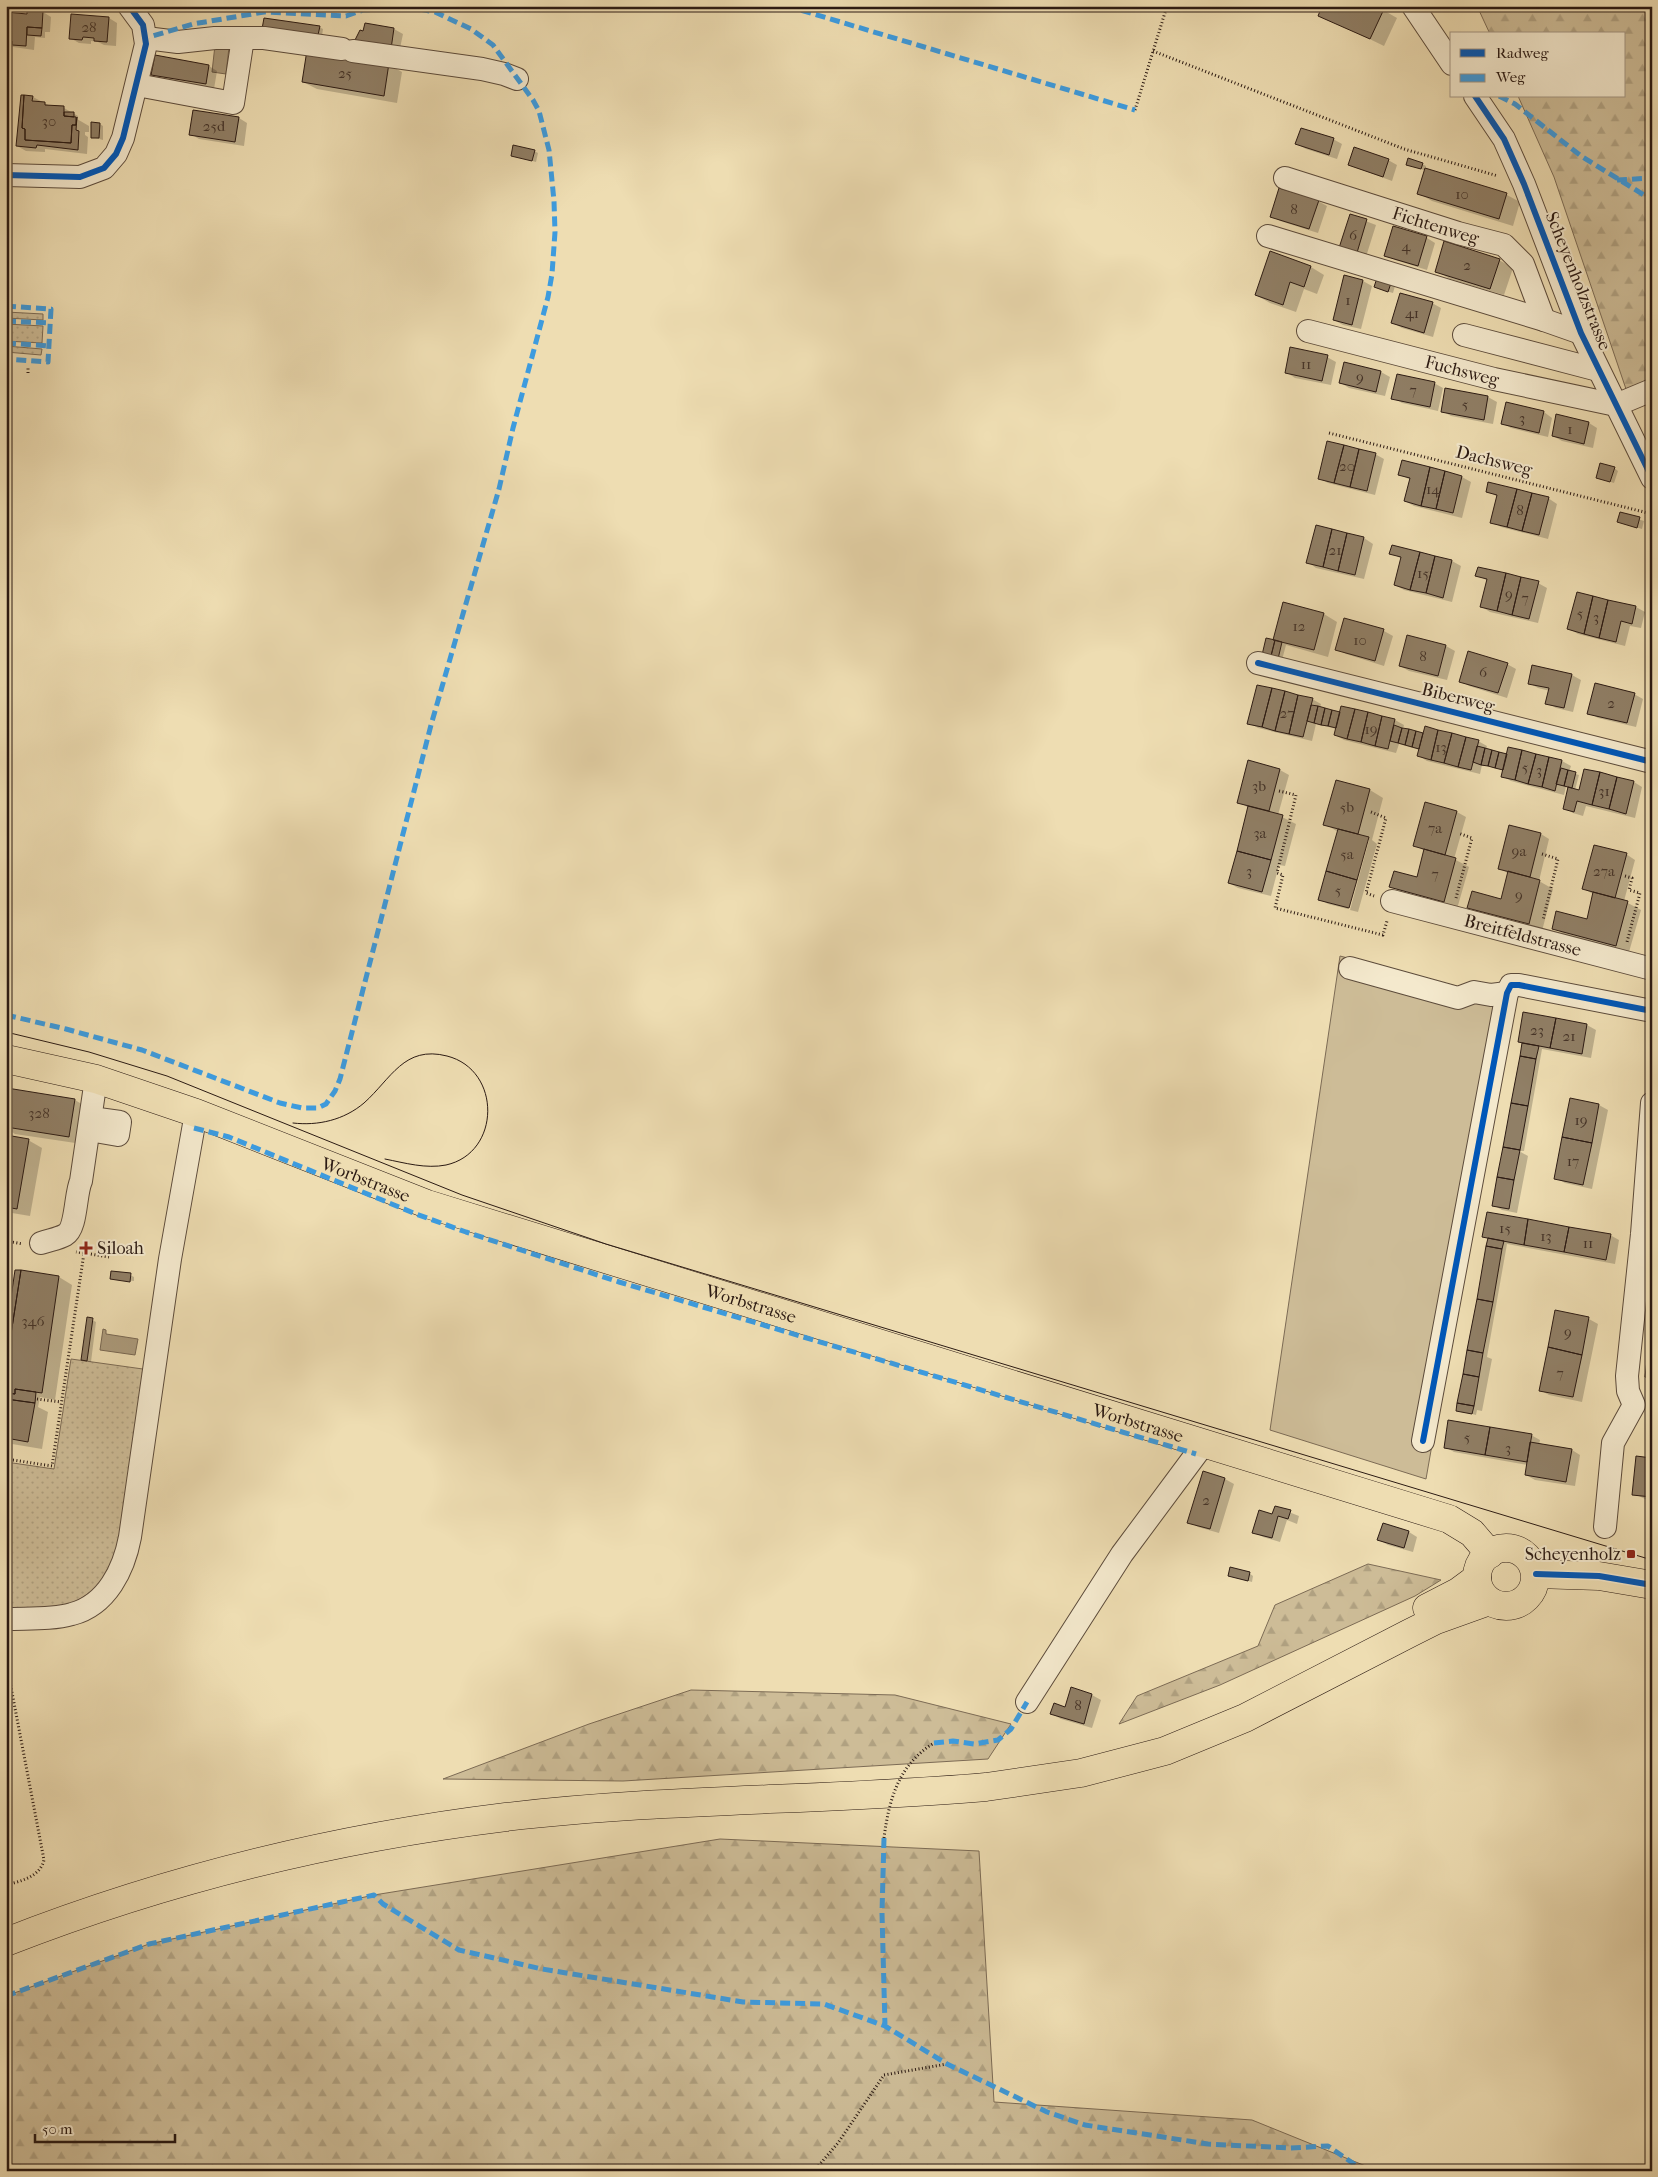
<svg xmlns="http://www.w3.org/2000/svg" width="1658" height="2177" viewBox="0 0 1658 2177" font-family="'IM FELL French Canon',serif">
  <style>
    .grass { fill: url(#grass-dots); stroke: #7c6b55 }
    .forest { fill: url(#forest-firs); stroke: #7c6b55 }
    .garden { fill: #cdbc97; stroke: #7c6b55 }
    .water { fill: #ac9b7c; stroke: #786752 }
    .shadow { fill: #0003 }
    .building { fill: #907f66; stroke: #2b1a13 }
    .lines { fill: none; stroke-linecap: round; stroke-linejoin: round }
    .minor-casing { stroke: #5c4b3b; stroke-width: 24 }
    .major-casing { stroke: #2b1a13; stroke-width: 29 }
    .highway-casing { stroke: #2b1a13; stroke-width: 29 }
    .path { stroke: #2b1a13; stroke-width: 3; stroke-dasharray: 1 2.5; stroke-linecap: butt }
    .minor { stroke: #f4e9cd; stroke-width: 22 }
    .major { stroke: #eeddb2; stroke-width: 28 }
    .highway { stroke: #eeddb2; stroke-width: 28 }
    .tram { stroke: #2b1a13; stroke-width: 1 }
    .path-bridge { stroke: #2b1a13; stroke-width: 3; stroke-dasharray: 1 2.5; stroke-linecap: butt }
    .quiet { stroke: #3d9bde; stroke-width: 5; stroke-dasharray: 10 5; stroke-linecap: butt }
    .cycleway-casing { stroke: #f4e9cd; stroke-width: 9 }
    .cycleway { stroke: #0057b8; stroke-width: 6 }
    .poi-dot { fill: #8f2418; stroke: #f4e9cd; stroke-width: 2 }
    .labels { text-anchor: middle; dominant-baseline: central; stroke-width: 4; stroke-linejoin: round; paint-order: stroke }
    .number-label { font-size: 15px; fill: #443328 }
    .street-label { font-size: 18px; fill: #2b1a13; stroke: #f4e9cd }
    .poi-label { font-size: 18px; fill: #2b1a13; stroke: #f4e9cd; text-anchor: start }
  </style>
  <defs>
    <pattern id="grass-dots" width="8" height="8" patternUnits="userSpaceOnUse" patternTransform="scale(1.25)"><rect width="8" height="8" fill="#cdbc97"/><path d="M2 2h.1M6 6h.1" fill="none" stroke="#b0a181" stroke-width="1.8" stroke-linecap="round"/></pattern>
    <pattern id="forest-firs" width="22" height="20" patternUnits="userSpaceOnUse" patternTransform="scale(1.25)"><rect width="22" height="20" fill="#cdbc97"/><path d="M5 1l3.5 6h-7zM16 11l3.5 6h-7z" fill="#b0a181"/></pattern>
  </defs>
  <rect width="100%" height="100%" fill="#eeddb2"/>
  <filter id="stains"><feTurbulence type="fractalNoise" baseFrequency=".004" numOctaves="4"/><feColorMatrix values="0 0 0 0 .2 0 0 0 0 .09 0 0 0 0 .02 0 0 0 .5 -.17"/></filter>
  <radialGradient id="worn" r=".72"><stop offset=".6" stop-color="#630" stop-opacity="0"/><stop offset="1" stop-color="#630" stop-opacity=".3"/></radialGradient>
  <!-- grass -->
  <path class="grass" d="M6,312L43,314V320L6,318Z
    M6,324L43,326L42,343L6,341Z
    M6,346L42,349L41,355L6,352Z
    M71,1359L150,1370L119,1559L95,1589L68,1607L6,1615V1462L54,1469Z"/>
  <!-- forest -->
  <path class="forest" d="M1477,6H1652V380L1627,392L1554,177L1518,96H1624V34H1490Z
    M1368,1564L1441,1580L1415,1596L1220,1685L1119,1724L1137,1696L1258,1646L1275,1605Z
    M691,1690L895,1695L1011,1724L988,1759L623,1781L443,1779L589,1724Z
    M720,1839L979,1851L994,2102L1252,2120L1378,2171H6V1996L149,1944L296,1912L374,1895Z"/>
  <!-- garden -->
  <path class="garden" d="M1340,956L1510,1000L1426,1479L1270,1430Z"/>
  <!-- water -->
  <path class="water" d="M215,45L229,47L226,74L212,72Z
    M103,1329L106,1330V1334L138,1339L135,1355L100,1350Z"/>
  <!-- shadow -->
  <path class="shadow" d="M1376,6L1397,18L1384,46L1320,15Z
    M43,12L51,17L50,32H45V38L35,37L34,50L6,46V14L28,15Z
    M109,18L117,23L116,46L104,45L98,42L91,41V44L79,43L70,38Z
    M319,27L323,29L322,36L268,30Z
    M394,29L403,34L399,53L388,64L402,72L397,103L317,89L303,82L355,43Z
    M209,66L217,71L214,89L162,80L153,74Z
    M33,97L52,107L64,108L78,116L77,119L89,126V132H85V135L88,137L87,154L45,149V152L26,151L17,146Z
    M6,99L8,102L6,127Z
    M239,118L247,123L244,146L199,139L191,134Z
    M100,124L103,126V140L92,137Z
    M1333,139L1342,144L1337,159L1306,149L1297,144Z
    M534,151L538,153L536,162L512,155Z
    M1388,160L1397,165L1392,181L1349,165Z
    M1407,164H1422L1426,166L1425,170L1507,195L1520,202L1513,226L1432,201L1418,193L1426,171Z
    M1318,201L1327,206L1318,233L1280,221L1272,216Z
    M1350,215L1376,225L1365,260L1349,255Z
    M1394,228L1427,238L1435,243L1427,270L1395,260L1386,255Z
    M1499,260L1513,268L1504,295L1450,279L1436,271Z
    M1311,267L1324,275L1317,294L1304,289L1296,312L1270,303L1256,295Z
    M1345,277L1363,281L1372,286L1361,329L1343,325L1334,320Z
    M1377,280L1395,286L1393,293L1379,289Z
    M1432,303L1441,308L1433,337L1402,328L1393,323Z
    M1327,357L1336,362L1331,385L1295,378L1286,372Z
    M1381,372L1390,377L1385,396L1349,388L1341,383Z
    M1434,383L1443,388L1438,411L1402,403L1393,398Z
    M1446,390L1488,397L1497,402L1493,424L1451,416L1442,411Z
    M1507,404L1544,412L1552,418L1548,437L1511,428L1502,423Z
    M1589,423L1597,428L1593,448L1562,441L1553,436Z
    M1375,454L1384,459L1375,495L1328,483L1319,478Z
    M1614,468L1618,471L1614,483L1601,479Z
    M1400,475L1462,477L1471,482L1462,518L1414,506L1405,501L1411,480Z
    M1487,491L1548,498L1557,504L1548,539L1501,527L1492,522L1498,497Z
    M1621,514L1644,521L1642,529L1619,522Z
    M1316,527L1364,538L1373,544L1364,579L1316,568L1308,562Z
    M1393,546L1452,561L1461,566L1452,602L1404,590L1395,585L1402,559L1391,553Z
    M1477,575L1538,583L1547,588L1538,623L1490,612L1482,607L1488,581Z
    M1578,593L1636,607L1645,612L1641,628L1630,626L1625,646L1578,634L1569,629Z
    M1324,614L1337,622L1328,657L1286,645L1282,660L1267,656L1280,642Z
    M1345,620L1384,631L1393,636L1384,666L1346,654L1337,649Z
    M1408,637L1446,646L1455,651L1447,680L1409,671L1400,666Z
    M1507,664L1516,669L1507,698L1469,686L1461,681Z
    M1533,666L1572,675L1581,680L1573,712L1556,708L1547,703L1550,691L1538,688L1529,683Z
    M1634,694L1643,699L1636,727L1598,718L1589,713Z
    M1312,699L1321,704L1320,708L1340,714L1342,707L1395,720L1404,725L1403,729L1424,734L1478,741L1487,746L1486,750L1507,755L1509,748L1562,761L1571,766L1569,772L1579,775L1575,790L1580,791L1634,782L1642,787L1635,818L1586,806L1583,816L1573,813L1564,808L1569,788L1566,787L1564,795L1511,781L1502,776L1504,770L1482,765L1480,774L1427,761L1419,756L1420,750L1399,744L1396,753L1344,740L1335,735L1337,729L1316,724L1312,741L1258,728L1249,723Z
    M1249,762L1280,770L1289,775L1278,815L1296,824L1285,866L1279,865L1271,896L1238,888L1229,883L1249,808L1238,802Z
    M1337,781L1370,790L1383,798L1372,840L1377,844L1358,912L1350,910L1369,840H1367L1348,909L1328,904L1319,899L1338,832L1325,824Z
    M1426,804L1457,812L1466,817L1454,859L1469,867L1457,909L1404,894L1391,886L1417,879L1425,851L1414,845Z
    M1510,827L1541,834L1549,839L1539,881L1553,889L1542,931L1482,915L1469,907L1502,900L1509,874L1499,868Z
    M1626,854L1635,860L1624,901L1641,910L1629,952L1567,936L1553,928L1588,920L1593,894L1584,889Z
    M1524,1013L1587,1025L1596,1030L1591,1058L1542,1049L1524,1151H1519L1528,1156L1517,1213L1502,1210L1493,1205L1524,1044L1519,1041Z
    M8,1089L75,1100L88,1108L82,1144L15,1134L6,1128Z
    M1571,1099L1599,1105L1608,1110L1592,1189L1565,1183L1556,1178Z
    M6,1136L28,1140L42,1148L30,1216L6,1212Z
    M1610,1235L1619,1240L1615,1264L1507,1244L1487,1357L1492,1359L1482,1411L1477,1410L1476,1415L1457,1410L1489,1239L1483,1236Z
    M130,1275L134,1277V1281L111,1279Z
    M59,1277L72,1285L55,1400L40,1397L38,1407L48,1412L42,1449L6,1443V1340Z
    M1556,1312L1589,1319L1598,1324L1582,1402L1549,1395L1540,1390Z
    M92,1320L96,1322L91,1362L82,1359Z
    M1531,1435L1540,1440L1539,1445L1572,1450L1580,1455L1575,1486L1535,1480L1526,1475L1528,1465L1454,1452L1445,1447Z
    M1652,1459V1502L1634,1494Z
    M1204,1473L1225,1479L1234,1484L1219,1533L1198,1527L1189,1522Z
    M1276,1507L1299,1516L1297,1524L1287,1520L1280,1542L1263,1537L1254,1532L1273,1515Z
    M1409,1532L1417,1537L1413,1552L1388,1545L1379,1540Z
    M1249,1573L1253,1576L1252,1582L1234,1577Z
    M1092,1695L1101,1700L1092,1728L1061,1719L1052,1714Z"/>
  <!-- building -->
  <path class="building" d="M1322,6H1379L1384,9L1370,39L1318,16Z
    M27,10L43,11L42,28L27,27L26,46L12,45V41L6,40V12L27,14Z
    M71,14L109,17L107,42L94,41V38L83,37L82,40L69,39Z
    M264,18L320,26L318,35L262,29Z
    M365,23L394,28L391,49L354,42L360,30L363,31Z
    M27,27L42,28L41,36L27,35Z
    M6,40L12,41V45L6,44Z
    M307,50L389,63L384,96L302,82Z
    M155,55L209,65L206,84L151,75Z
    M21,95H24L22,128L25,129V140L71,143L72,125H76L77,117L76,130L79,131L78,150L37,145L36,148L16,146Z
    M24,95L33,96L32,101L45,102V105L64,106V116L76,117V125H72L71,143L25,140V129L22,128Z
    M193,110L239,117L235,142L189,135Z
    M64,112H74V117L64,116Z
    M91,122L100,123L99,138H91Z
    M1301,128L1334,138L1329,155L1295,144Z
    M513,145L535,150L532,161L511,156Z
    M1354,147L1389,159L1383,177L1348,165Z
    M1408,158L1423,163L1421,169L1406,165Z
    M1425,168L1507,193L1499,219L1417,194Z
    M1279,188L1319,200L1309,229L1270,217Z
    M1350,214L1367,219L1356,256L1338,251Z
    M1393,226L1427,236L1418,266L1384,256Z
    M1444,241L1500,259L1490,289L1435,272Z
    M1270,251L1311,266L1304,287L1290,282L1283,305L1255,295Z
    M1344,275L1363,280L1352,325L1333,320Z
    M1377,278L1391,283L1388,292L1374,287Z
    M1400,293L1433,302L1424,333L1391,323Z
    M1290,347L1328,355L1322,381L1285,373Z
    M1344,362L1381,371L1376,392L1339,383Z
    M1397,374L1435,382L1430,407L1391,399Z
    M1445,388L1488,396L1484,420L1441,412Z
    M1506,402L1544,411L1539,433L1501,424Z
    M1556,414L1589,422L1584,444L1552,436Z
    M1327,441L1344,445L1334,483L1318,479Z
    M1344,445L1359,449L1350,487L1334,483Z
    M1359,449L1376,453L1367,491L1350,487Z
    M1402,460L1430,467L1421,506L1404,501L1410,478L1398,475Z
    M1600,463L1615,467L1610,482L1596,478Z
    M1430,467L1445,471L1436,509L1421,506Z
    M1445,471L1462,476L1453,513L1436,509Z
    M1488,482L1517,489L1507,527L1490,523L1497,495L1486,492Z
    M1517,489L1532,493L1522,531L1507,527Z
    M1532,493L1549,497L1539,535L1522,531Z
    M1620,512L1640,517L1637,528L1617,522Z
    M1316,525L1332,529L1323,567L1306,563Z
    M1332,529L1347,533L1338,571L1323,567Z
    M1347,533L1364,537L1355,575L1338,571Z
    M1392,545L1420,552L1410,590L1394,585L1401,557L1389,554Z
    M1420,552L1435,556L1426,593L1410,590Z
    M1435,556L1452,560L1443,598L1426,593Z
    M1478,567L1506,573L1497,611L1480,607L1487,579L1475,576Z
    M1506,573L1521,577L1512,615L1497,611Z
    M1521,577L1539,581L1529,619L1512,615Z
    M1577,592L1593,596L1584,634L1567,629Z
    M1593,596L1608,600L1599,638L1584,634Z
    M1608,600L1636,606L1632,624L1621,621L1616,642L1599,638Z
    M1283,602L1324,613L1314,650L1273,640Z
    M1344,618L1384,629L1375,661L1335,650Z
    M1407,635L1446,645L1438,676L1399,666Z
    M1266,638L1275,640L1271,656L1262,655Z
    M1275,640L1282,642L1278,659L1271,656Z
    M1468,651L1508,663L1498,693L1459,682Z
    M1532,665L1572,674L1564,708L1545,704L1549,688L1528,684Z
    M1595,683L1635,693L1627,723L1587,714Z
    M1257,685L1272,688L1262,727L1247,724Z
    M1272,688L1285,691L1275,731L1262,727Z
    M1285,691L1298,695L1289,734L1275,731Z
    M1298,695L1313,698L1303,737L1289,734Z
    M1311,705L1318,706L1314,723L1307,721Z
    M1318,706L1325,708L1321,725L1314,723Z
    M1341,706L1355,709L1347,739L1334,735Z
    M1325,708L1332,710L1328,726L1321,725Z
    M1355,709L1368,712L1361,742L1347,739Z
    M1332,710L1340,712L1336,728L1328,726Z
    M1368,712L1382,716L1375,746L1361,742Z
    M1382,716L1395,719L1388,749L1375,746Z
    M1394,725L1402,728L1398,743L1390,741Z
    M1425,726L1438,730L1431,760L1417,756Z
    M1402,728L1409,729L1405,745L1398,743Z
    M1409,729L1416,731L1412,747L1405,745Z
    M1438,730L1452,733L1444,763L1431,760Z
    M1416,731L1423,733L1419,749L1412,747Z
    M1452,733L1466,737L1458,767L1444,763Z
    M1466,737L1479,740L1471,770L1458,767Z
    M1477,746L1485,748L1481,765L1473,762Z
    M1508,747L1522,750L1515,780L1501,777Z
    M1485,748L1492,750L1488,766L1481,765Z
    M1492,750L1499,752L1495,768L1488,766Z
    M1522,750L1536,754L1528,784L1515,780Z
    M1499,752L1507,754L1503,770L1495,768Z
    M1536,754L1549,757L1542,787L1528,784Z
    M1549,757L1562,760L1555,791L1542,787Z
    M1248,760L1280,769L1269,811L1237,803Z
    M1561,768L1568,770L1564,786L1556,784Z
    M1584,769L1600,772L1592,805L1577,801L1574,812L1563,809L1568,787L1579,790Z
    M1568,770L1576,772L1572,788L1564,786Z
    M1600,772L1617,777L1609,809L1592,805Z
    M1617,777L1634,781L1626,814L1609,809Z
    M1336,780L1370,789L1358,834L1323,825Z
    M1425,802L1457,811L1445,855L1413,846Z
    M1248,806L1283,815L1271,860L1237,851Z
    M1509,825L1541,833L1530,877L1498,869Z
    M1338,829L1369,837L1357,880L1326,871Z
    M1594,845L1627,853L1615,898L1582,889Z
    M1424,849L1456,858L1444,902L1389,887L1394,871L1417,877Z
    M1237,851L1271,860L1262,892L1228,883Z
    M1326,871L1357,880L1349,908L1318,900Z
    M1508,871L1540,880L1529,924L1467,908L1472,891L1501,899Z
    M1593,892L1628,901L1616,946L1552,929L1556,911L1587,919Z
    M1523,1012L1556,1018L1550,1048L1518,1042Z
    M1556,1018L1587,1024L1582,1054L1550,1048Z
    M1522,1043L1539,1046L1536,1059L1520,1056Z
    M1520,1056L1536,1059L1528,1106L1511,1103Z
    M7,1088L75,1099L69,1137L6,1127Z
    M1570,1098L1599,1104L1592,1143L1562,1137Z
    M1511,1103L1528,1106L1520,1150L1503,1147Z
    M6,1135L29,1139L17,1209L6,1207Z
    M1562,1137L1592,1143L1583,1185L1554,1179Z
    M1503,1147L1520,1150L1514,1180L1497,1177Z
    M1497,1177L1514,1180L1509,1209L1492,1206Z
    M1487,1212L1528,1219L1524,1245L1482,1237Z
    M1528,1219L1569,1227L1564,1252L1524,1245Z
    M1569,1227L1611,1234L1606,1260L1564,1252Z
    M1488,1238L1504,1241L1502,1249L1486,1246Z
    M1486,1246L1502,1249L1493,1302L1477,1299Z
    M15,1270H21L6,1366V1332Z
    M21,1270L59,1276L42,1393L15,1389V1394L7,1393L6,1366Z
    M111,1271L131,1273L130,1282L110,1279Z
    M1477,1299L1493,1302L1483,1353L1467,1350Z
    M1555,1310L1589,1317L1582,1355L1548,1347Z
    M87,1317L93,1318L87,1361L81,1360Z
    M1650,1334H1652V1378L1645,1377Z
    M1548,1347L1582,1355L1573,1397L1539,1391Z
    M1467,1350L1483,1353L1479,1377L1463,1374Z
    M1463,1374L1479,1377L1474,1406L1457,1403Z
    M6,1388H8L7,1393L15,1394V1389L36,1392L35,1403L6,1399Z
    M6,1399L35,1403L28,1442L6,1438Z
    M1457,1403L1474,1406L1472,1414L1456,1411Z
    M1448,1420L1490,1427L1485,1455L1444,1448Z
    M1490,1427L1532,1434L1527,1462L1485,1455Z
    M1530,1442L1572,1449L1566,1482L1525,1475Z
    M1636,1456L1652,1458V1497L1632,1495Z
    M1203,1471L1225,1478L1210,1529L1187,1523Z
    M1275,1506L1291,1510L1288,1519L1278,1516L1272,1538L1252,1533L1259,1510L1272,1514Z
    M1383,1523L1409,1531L1404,1548L1377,1540Z
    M1230,1567L1250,1572L1248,1581L1228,1576Z
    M1071,1687L1092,1694L1084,1724L1050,1714L1054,1703L1065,1707Z"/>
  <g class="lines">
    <defs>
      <g id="minor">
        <path d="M1413,6L1452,64"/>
        <path d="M146,38L178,42L215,38H264L342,49"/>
        <path d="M353,51L482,69L504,74L517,79"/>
        <path d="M137,85L233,103L243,38"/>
        <path d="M1475,96L1504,139L1524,184L1581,333L1652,478"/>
        <path d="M6,175L80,177L104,168L116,154L123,138L146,44L143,25L129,6"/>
        <path id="s1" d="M1285,178L1458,233L1504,245L1523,264L1544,320"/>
        <path d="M1268,236L1544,320L1581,333"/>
        <path id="s2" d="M1308,331L1494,379L1616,405L1652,390"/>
        <path d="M1464,335L1598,370"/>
        <path d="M1258,663L1652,762"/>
        <path id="s3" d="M1392,901L1652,969"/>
        <path d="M1350,968L1458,998L1474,992L1491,995L1507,993"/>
        <path d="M89,1130L118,1135L120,1122L91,1118"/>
        <path d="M41,1243C49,1240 58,1239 65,1235C77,1228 75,1194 81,1181L96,1079"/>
        <path d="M1423,1441L1507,993L1511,985H1519L1652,1011"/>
        <path d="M1605,1527L1613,1443L1634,1405L1628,1391L1627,1376L1642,1234L1652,1103"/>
        <path d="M6,1619C28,1618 51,1620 72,1614C107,1605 124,1569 130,1537L170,1259L196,1113"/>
        <path d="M1027,1702L1122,1554L1203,1445"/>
      </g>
      <g id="major">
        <path id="s4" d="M6,1059L96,1079L196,1113L427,1204L1449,1519L1472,1533L1490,1554"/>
        <circle cx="1506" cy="1577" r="29"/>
        <path d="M1536,1574L1599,1576L1652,1585"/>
      </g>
      <path id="highway" d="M1427,1608L1458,1592L1477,1578
        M6,1942C167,1879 335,1838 506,1817C665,1798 826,1801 986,1787L1081,1773L1165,1751L1245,1718L1410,1633L1436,1620L1489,1601"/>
    </defs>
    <!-- minor casing -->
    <use href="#minor" class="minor-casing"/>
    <!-- major casing -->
    <use href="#major" class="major-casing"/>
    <!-- highway casing -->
    <use href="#highway" class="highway-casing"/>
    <!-- path -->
    <path class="path" d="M1153,51L1404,149L1498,176
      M1135,110L1167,6
      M28,373V366
      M1329,433L1652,514
      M1279,791L1296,795L1277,873L1283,875L1275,908L1383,935L1387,921
      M1371,812L1386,818L1366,893L1374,896
      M1542,854L1558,859L1543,920
      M1625,876L1632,878L1629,890L1640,893L1627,942
      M1456,898L1472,838L1458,833
      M6,1241L23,1244
      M84,1253L109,1257
      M37,1399L61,1402
      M6,1459L52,1466L84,1253L76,1252
      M6,1661L44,1860C40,1877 21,1881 6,1885
      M814,2171L838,2143L884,2075L947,2064"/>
    <!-- minor -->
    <use href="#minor" class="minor"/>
    <!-- major -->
    <use href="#major" class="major"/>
    <!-- highway -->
    <use href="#highway" class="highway"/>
    <!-- tram -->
    <path class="tram" d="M6,1032L89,1052L167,1076L462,1195L606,1244L1652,1560
      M293,1123C318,1126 344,1120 364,1103C391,1079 404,1045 447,1056C502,1070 501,1153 446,1165C426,1169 405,1163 385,1159"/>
    <!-- path-bridge -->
    <path class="path-bridge" d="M884,1838C889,1799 899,1764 934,1743"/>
    <!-- quiet -->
    <path class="quiet" d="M787,6L1135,110
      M1499,96L1515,104L1581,156L1652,200
      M1617,180L1652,178
      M6,306L51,309L48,362L6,359
      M6,321L50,323
      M6,343L49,346
      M6,1015L66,1029L142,1050L280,1103L302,1108H318L326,1104L335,1091L340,1079L431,725L499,489L513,428L548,297L552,274L555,232L554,201L549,150L539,111L533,100L493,45L471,29L435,12L414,8L363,10L346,16L264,12L193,24L146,38
      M194,1128L229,1137L416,1214L466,1232L619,1282L1196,1454
      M934,1743L953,1741L974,1744L998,1740L1011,1729L1027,1702
      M884,1838L882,1913L885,2026
      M6,1996L149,1944L374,1895L383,1904L459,1950L542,1969L743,2002L824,2004L885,2026L947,2064L1047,2112L1085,2125L1208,2144L1289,2148L1328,2146L1364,2171"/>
    <defs>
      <path id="cycleway" d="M1475,96L1504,139L1524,184L1581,333L1652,478
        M6,175L80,177L104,168L116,154L123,138L146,44L143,25L129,6
        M1258,663L1652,762
        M1423,1441L1507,993L1511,985H1519L1652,1011
        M1536,1574L1599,1576L1652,1585"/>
    </defs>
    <!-- cycleway casing -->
    <use href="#cycleway" class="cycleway-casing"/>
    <!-- cycleway -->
    <use href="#cycleway" class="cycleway"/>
  </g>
  <!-- markers -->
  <g class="poi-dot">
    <path d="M83.5 1240.5h5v5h5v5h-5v5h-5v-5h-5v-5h5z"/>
    <rect x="1626" y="1549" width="10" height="10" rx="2.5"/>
  </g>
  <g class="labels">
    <!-- number labels -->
    <g class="number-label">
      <text x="89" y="27">28</text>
      <text x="345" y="73">25</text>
      <text x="49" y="121">30</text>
      <text x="214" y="126">25d</text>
      <text x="1462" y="194">10</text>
      <text x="1294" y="209">8</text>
      <text x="1353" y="235">6</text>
      <text x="1406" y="246">4</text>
      <text x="1467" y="265">2</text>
      <text x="1348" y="300">1</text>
      <text x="1412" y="313">41</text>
      <text x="1306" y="364">11</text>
      <text x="1360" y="377">9</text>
      <text x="1413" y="390">7</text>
      <text x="1465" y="404">5</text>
      <text x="1522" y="418">3</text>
      <text x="1570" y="429">1</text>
      <text x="1347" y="466">20</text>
      <text x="1433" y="489">14</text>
      <text x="1520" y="510">8</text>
      <text x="1335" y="550">21</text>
      <text x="1423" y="573">15</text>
      <text x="1509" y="594">9</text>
      <text x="1525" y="598">7</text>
      <text x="1580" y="613">5</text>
      <text x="1596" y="617">3</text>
      <text x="1299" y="626">12</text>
      <text x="1360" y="640">10</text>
      <text x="1423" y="656">8</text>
      <text x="1483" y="672">6</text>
      <text x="1611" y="703">2</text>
      <text x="1287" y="713">27</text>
      <text x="1371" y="729">19</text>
      <text x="1441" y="747">13</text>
      <text x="1525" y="767">5</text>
      <text x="1539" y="770">3</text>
      <text x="1259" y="786">3b</text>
      <text x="1604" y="791">31</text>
      <text x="1347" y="807">5b</text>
      <text x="1435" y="828">7a</text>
      <text x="1260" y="833">3a</text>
      <text x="1519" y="851">9a</text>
      <text x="1347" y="854">5a</text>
      <text x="1249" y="871">3</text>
      <text x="1604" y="871">27a</text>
      <text x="1435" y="874">7</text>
      <text x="1338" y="890">5</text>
      <text x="1519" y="895">9</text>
      <text x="1537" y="1030">23</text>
      <text x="1569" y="1036">21</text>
      <text x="39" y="1113">328</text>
      <text x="1581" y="1120">19</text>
      <text x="1573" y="1161">17</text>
      <text x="1505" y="1228">15</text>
      <text x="1546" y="1236">13</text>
      <text x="1588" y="1243">11</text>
      <text x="33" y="1321">346</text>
      <text x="1568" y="1332">9</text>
      <text x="1560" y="1373">7</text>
      <text x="1467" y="1437">5</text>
      <text x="1508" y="1448">3</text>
      <text x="1206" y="1500">2</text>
      <text x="1078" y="1705">8</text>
    </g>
    <!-- street labels -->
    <g class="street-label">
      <text stroke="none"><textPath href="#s1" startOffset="158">Fichtenweg</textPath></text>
      <text transform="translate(1578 281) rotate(68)">Scheyenholzstrasse</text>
      <text stroke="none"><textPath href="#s2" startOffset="159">Fuchsweg</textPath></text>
      <text transform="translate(1494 461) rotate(14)">Dachsweg</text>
      <text transform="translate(1458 698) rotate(14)">Biberweg</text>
      <text stroke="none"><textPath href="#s3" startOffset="135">Breitfeldstrasse</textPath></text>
      <text stroke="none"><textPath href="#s4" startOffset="380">Worbstrasse</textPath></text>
      <text stroke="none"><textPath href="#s4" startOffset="785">Worbstrasse</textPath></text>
      <text stroke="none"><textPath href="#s4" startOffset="1190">Worbstrasse</textPath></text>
    </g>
    <!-- poi labels -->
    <g class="poi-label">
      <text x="97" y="1248">Siloah</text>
      <text x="1621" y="1554" text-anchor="end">Scheyenholz</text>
    </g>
  </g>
  <!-- margin -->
  <rect width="1658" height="2177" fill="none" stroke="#eeddb2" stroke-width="25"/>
  <rect x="8" y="8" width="1643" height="2162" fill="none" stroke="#2b1a13" stroke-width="2.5"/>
  <rect x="12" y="12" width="1633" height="2152" fill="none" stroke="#2b1a13"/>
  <!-- legend -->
  <rect x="1450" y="32" width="175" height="65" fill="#f4e9cd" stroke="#a49683"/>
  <rect x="1460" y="49" width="25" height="8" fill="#0057b8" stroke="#a49683"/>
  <text x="1496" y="58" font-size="15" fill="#2b1a13">Radweg</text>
  <rect x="1460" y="74" width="25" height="8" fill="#3d9bde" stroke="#a49683"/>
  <text x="1496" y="82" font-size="15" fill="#2b1a13">Weg</text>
  <!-- scale -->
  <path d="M35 2134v8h140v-8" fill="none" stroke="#2b1a13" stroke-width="2.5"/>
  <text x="42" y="2134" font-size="15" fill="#2b1a13" stroke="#f4e9cd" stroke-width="4" paint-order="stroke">50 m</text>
  <rect width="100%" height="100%" filter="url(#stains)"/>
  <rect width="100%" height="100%" fill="url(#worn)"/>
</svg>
